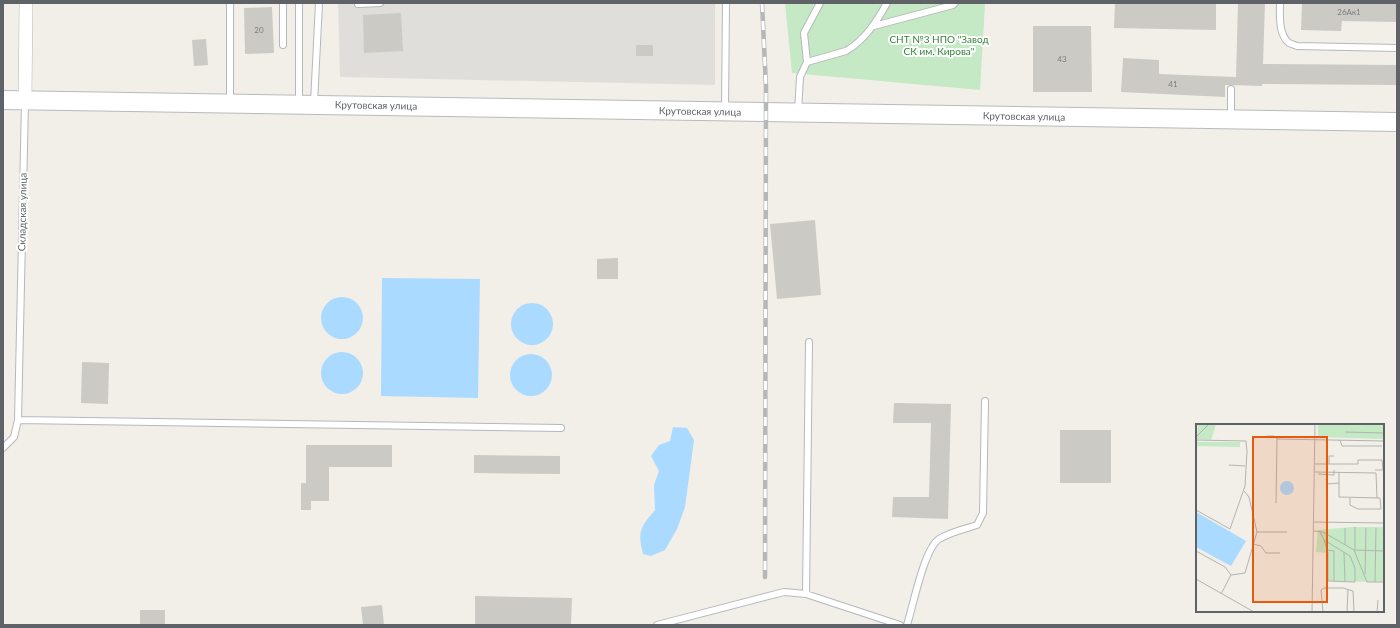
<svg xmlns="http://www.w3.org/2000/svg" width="1400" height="628" viewBox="0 0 1400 628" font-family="Lato,sans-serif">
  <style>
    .industrial { fill: #e0deda }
    .green { fill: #c5e8c5 }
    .water { fill: #aadaff }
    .building { fill: #cccac5 }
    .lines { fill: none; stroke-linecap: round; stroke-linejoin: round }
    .lane-casing { stroke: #b5b8bc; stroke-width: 8 }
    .street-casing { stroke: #b5b8bc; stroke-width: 14 }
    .secondary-casing { stroke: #b6babf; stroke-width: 20 }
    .lane { stroke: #fff; stroke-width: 6 }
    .street { stroke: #fff; stroke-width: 13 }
    .secondary { stroke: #fff; stroke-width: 18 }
    .rail-casing { stroke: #b6b7b8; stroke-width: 4.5 }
    .rail { stroke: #fff; stroke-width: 3; stroke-dasharray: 9; stroke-linecap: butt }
    .labels { text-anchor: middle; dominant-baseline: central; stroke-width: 4; stroke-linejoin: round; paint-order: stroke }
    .number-label { font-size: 8px; fill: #7a7d7f }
    .park-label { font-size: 10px; fill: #348238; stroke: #fff }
    .street-label { font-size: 10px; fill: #5f6368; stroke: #fff }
    .inset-road { fill: none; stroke: #b3b3b1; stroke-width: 1 }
    .view { fill: #e8590c; fill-opacity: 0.15; stroke: #e8590c; stroke-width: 2 }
    .inset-edge { fill: none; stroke: #5f6368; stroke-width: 2 }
  </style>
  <rect width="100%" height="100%" fill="#f1efe8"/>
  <!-- industrial -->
  <path class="industrial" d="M338,3H715V85L340,77Z"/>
  <!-- green -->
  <path class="green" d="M785,3H985L980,90L792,73Z"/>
  <!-- water -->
  <path class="water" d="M382,278L480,279L478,398L381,396Z
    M321 318a21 21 0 1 1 42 0a21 21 0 1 1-42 0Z
    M511 324a21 21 0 1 1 42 0a21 21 0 1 1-42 0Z
    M321 373a21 21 0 1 1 42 0a21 21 0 1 1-42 0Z
    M510 375a21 21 0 1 1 42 0a21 21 0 1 1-42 0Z
    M673,427L687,428L694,440L685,507L677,529L665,550L651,556L643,554C637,530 641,527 655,510L654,485L659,471L651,456L659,445L670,441Z"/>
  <!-- building -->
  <path class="building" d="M1115,3L1216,4V30L1114,28Z
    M1238,3H1265L1263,64L1397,65V85L1262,84V86L1231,85H1225V97L1121,92L1123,58L1159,60V74L1236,77Z
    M1302,3H1397V22L1342,21L1341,31L1301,30Z
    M272,7L274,53L245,54L244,8Z
    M401,13L403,51L364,53L363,15Z
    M1033,26H1091L1092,92H1033Z
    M206,39L208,65L194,66L192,40Z
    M636,45H653V56H636Z
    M815,220L821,295L777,299L770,224Z
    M618,258V279H597V259Z
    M82,362L109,363L108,404L81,403Z
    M894,403L951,404L948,519L892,517L893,497H929L931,423H893Z
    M1060,430H1111V483H1060Z
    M306,445H392V467H329V501H311V510H301V483H306Z
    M474,455L560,456V474L474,473Z
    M475,596L572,598L571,625H475Z
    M382,605L384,625H363L361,607Z
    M140,610H165V625H140Z"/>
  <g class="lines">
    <defs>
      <path id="lane" d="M283,3V45
        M1280,3C1280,15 1278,34 1289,43C1291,44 1295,45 1297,46L1397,48
        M358,4L380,3
        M874,26L953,5L955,3
        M807,62L846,51C865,40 877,21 887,3
        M1231,89V117
        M230,101V3
        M299,102V3
        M314,103L319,3
        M725,109L726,3
        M798,112L800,77L807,62L804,33L820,3
        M18,420L561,428
        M3,448L14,437L18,420L25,102
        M806,594L809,342
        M657,625L784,592L806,594L900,625
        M907,625C913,606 924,549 939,539C950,532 965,529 977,525L983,513L985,401"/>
      <path id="street" d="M25,100L26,3"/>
      <path id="secondary" d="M3,100L1397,122"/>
    </defs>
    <!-- lane casing -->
    <use href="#lane" class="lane-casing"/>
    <!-- street casing -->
    <use href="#street" class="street-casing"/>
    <!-- secondary casing -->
    <use href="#secondary" class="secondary-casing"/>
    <!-- lane -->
    <use href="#lane" class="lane"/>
    <!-- street -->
    <use href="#street" class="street"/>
    <!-- secondary -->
    <use href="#secondary" class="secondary"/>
    <defs>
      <path id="rail" d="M762,3L766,87L765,577"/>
    </defs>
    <!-- rail casing -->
    <use href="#rail" class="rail-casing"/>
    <!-- rail -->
    <use href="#rail" class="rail"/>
  </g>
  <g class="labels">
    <!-- number labels -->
    <g class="number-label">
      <text x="1349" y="12">26Ак1</text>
      <text x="259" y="30">20</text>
      <text x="1062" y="59">43</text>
      <text x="1173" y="84">41</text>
    </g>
    <!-- park labels -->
    <g class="park-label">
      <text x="939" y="39">СНТ №3 НПО "Завод<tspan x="939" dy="12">СК им. Кирова"</tspan></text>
    </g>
    <!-- street labels -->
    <g class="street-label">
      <text transform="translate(376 105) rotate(1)">Крутовская улица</text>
      <text transform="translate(700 111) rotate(1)">Крутовская улица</text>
      <text transform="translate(1024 116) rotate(1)">Крутовская улица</text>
      <text transform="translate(22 212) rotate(-89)">Складская улица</text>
    </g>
  </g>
  <!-- overview -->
  <g transform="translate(1196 424)">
    <rect width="188" height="188" fill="#f1efe8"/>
    <path d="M2,0H20L15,16L1,15ZM120,0H188V15L122,13V1ZM0,18H44V23L0,22ZM156,103H188V158L132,157V129L120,128L122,106Z" fill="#c5e8c5"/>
    <path d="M84 64a7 7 0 1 1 14 0a7 7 0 1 1-14 0ZM0,88L50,117L35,142L0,123Z" fill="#aadaff"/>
    <path class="inset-road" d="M149,8L188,9M71,12H78L81,15L80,79M0,13L13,0M81,15L188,17M0,16L50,17L51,27L49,62L34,105L0,86M144,16L146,22H186M119,40H162V36H186L187,46H179M133,40V32H138M33,41L49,42M119,48L180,49L181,74M143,48V73L184,74L185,85H162L154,81V74M122,50L138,51V46M130,55L131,60L143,59M118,98L188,99M118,107L127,108L158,126L188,127M61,108H91M124,108L128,116L154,132L159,144V158L132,157V128L128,116M57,120L65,122L70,129H84M149,121V104M131,126L138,127V157M158,126L171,158H188M159,126V103M0,127L29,143L35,151M148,128L149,158M169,150L170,104M0,155L58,188M179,158L180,104M25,170L35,151L49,149L61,108L53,73L48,67M116,188L119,0M127,188L125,166L128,164H147L157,167L158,188M151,188L152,165M181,188L182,176"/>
    <path class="view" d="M57,13H131V178H57Z"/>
    <rect width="188" height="188" class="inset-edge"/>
  </g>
  <!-- border -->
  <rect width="1400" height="628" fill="none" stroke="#5f6368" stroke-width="8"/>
</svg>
